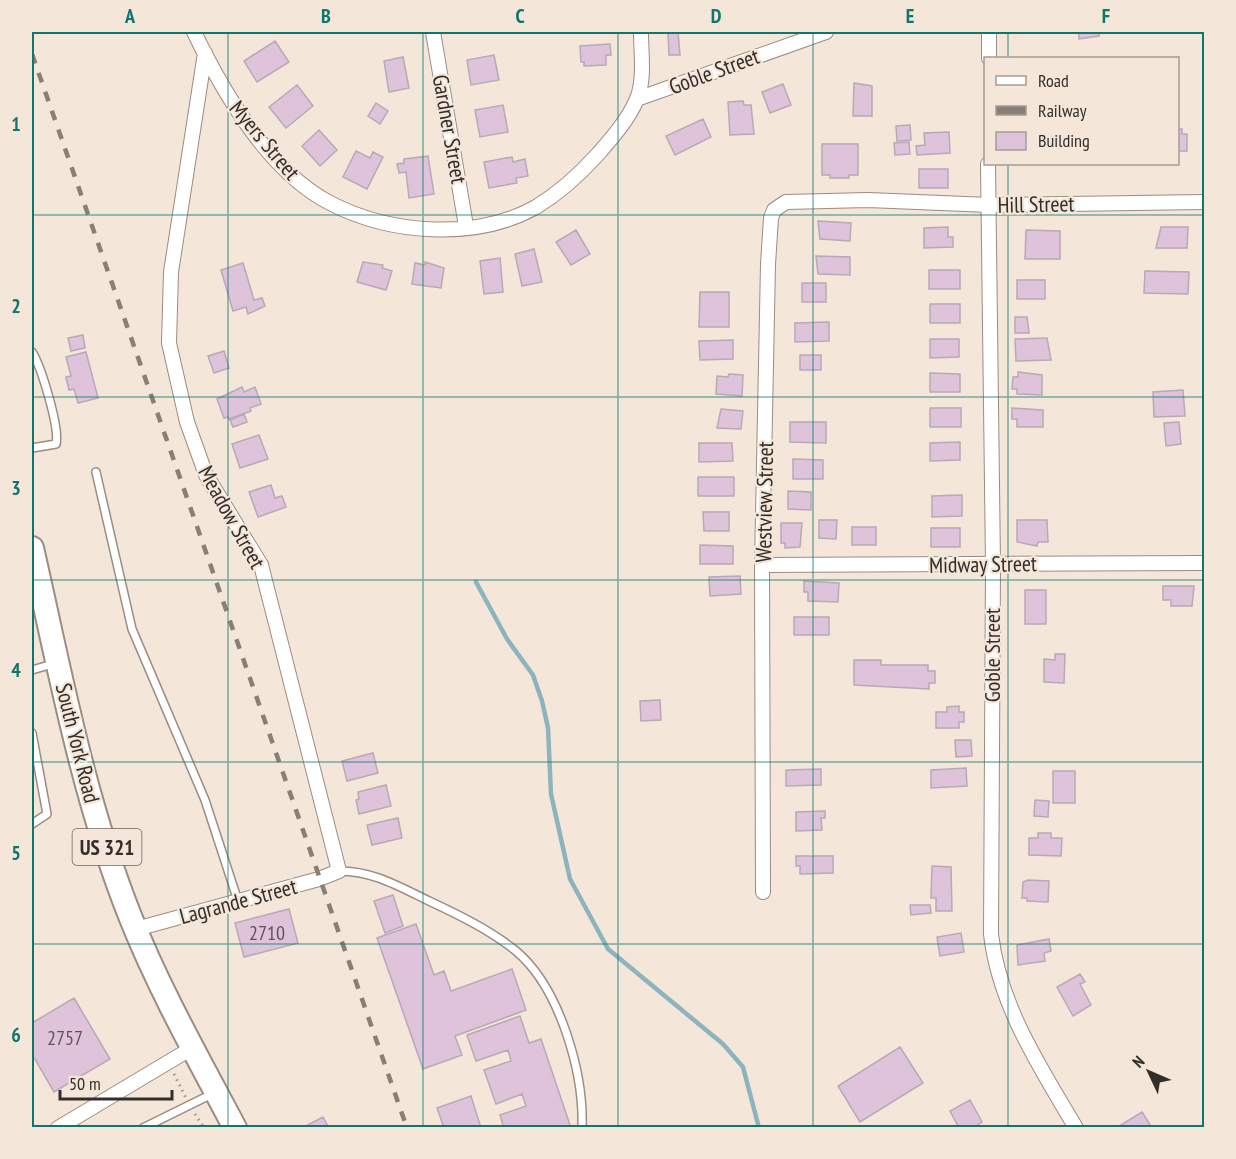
<svg xmlns="http://www.w3.org/2000/svg" width="1236" height="1159" viewBox="0 0 1236 1159" font-family="'PT Sans Narrow',sans-serif">
  <style>
    .lines { fill: none; stroke-linecap: round; stroke-linejoin: round }
    .stream { stroke: #8db4bd; stroke-width: 4.5 }
    .building { fill: #dec3db; stroke: #b7a9b5; stroke-width: 1.5 }
    .lane-casing { stroke: #9a8d81; stroke-width: 10 }
    .street-casing { stroke: #9a8d81; stroke-width: 16 }
    .primary-casing { stroke: #9a8d81; stroke-width: 26 }
    .path { stroke: #9f958c; stroke-width: 3; stroke-dasharray: 1.5 4.5; stroke-linecap: butt }
    .lane { stroke: #fff; stroke-width: 7 }
    .street { stroke: #fff; stroke-width: 14 }
    .primary { stroke: #fff; stroke-width: 22 }
    .rail { stroke: #887f76; stroke-width: 4.5; stroke-dasharray: 10 10; stroke-linecap: butt }
    .grid { fill: none; stroke: #0f766e; stroke-width: 1.5; stroke-opacity: 0.55 }
    .labels { text-anchor: middle; dominant-baseline: central; stroke-width: 4.5; stroke-linejoin: round; paint-order: stroke }
    .number-label { font-size: 20px; fill: #5e5356 }
    .shield { fill: #f4e6d9; stroke: #6d655e; stroke-width: 1.5 }
    .shield-label { font-size: 21px; font-weight: bold; fill: #332e29 }
    .street-label { font-size: 22px; fill: #332e29; stroke: #f4e6d9 }
    .neatline { fill: none; stroke: #0f766e; stroke-width: 2 }
    .grid-label { font-size: 20px; text-anchor: middle; font-weight: bold; fill: #0f766e }
  </style>
  <rect width="100%" height="100%" fill="#f4e6d9"/>
  <g class="lines">
    <!-- stream -->
    <path class="stream" d="M476,582L507,639L533,675L542,701L548,728L551,794L570,879L608,949L723,1044L743,1067L759,1128"/>
  </g>
  <!-- building -->
  <path class="building" d="M668,32H678L680,55H669Z
    M1079,32H1102V33H1099V36L1079,39Z
    M275,41L289,62L257,82L244,61Z
    M610,44L611,55H606V65L584,66V62H581L580,46Z
    M494,55L499,80L471,85L467,60Z
    M403,57L409,88L389,92L384,61Z
    M854,83L872,86V116H853Z
    M783,84L791,105L770,113L762,92Z
    M297,85L313,106L286,128L269,107Z
    M743,101L744,105H751L754,134L730,135L728,102Z
    M376,103L388,111L380,124L368,116Z
    M503,105L508,132L480,137L475,110Z
    M703,119L711,137L675,155L666,136Z
    M910,125L911,140L897,141L896,126Z
    M1178,129H1182V134H1187V151H1178Z
    M319,130L337,150L320,166L302,146Z
    M949,132L950,153L917,155L916,146L925,145L924,133Z
    M909,142L910,154L895,155L894,143Z
    M822,144H858V175H849V178H830V175H822Z
    M356,151L370,158L373,152L383,157L367,189L343,177Z
    M428,156L434,194L409,198L406,172L399,173L397,164L404,163V159Z
    M512,157L513,162L525,159L528,176L516,178L517,183L489,188L484,162Z
    M919,169H948V188H919Z
    M818,221L851,223L850,241L820,239Z
    M948,227V237H953V247L924,248V228Z
    M1161,227H1188L1187,248H1156Z
    M576,230L590,254L571,265L556,242Z
    M1026,230L1060,231V259H1025Z
    M534,249L542,282L522,286L515,254Z
    M816,256L850,257V275L818,274Z
    M500,258L503,292L484,294L480,261Z
    M363,262L383,265L382,268L392,271L386,290L357,282Z
    M425,262L444,268L441,288L412,284L415,263L425,265Z
    M243,263L254,300L262,298L265,306L248,314L246,307L233,311L221,270Z
    M929,270H960V289H929Z
    M1145,271L1189,272L1188,294L1144,293Z
    M1017,280H1045V299H1017Z
    M802,283H826V302H802Z
    M700,292H729V327H699Z
    M930,304H960V323H930Z
    M1015,317H1027L1029,333H1015Z
    M829,322V341L795,342V323Z
    M83,335L85,348L71,351L68,338Z
    M1047,338L1051,360L1016,361L1015,339Z
    M930,339H959V357L930,358Z
    M733,340V359L700,360L699,341Z
    M224,351L229,368L214,373L208,356Z
    M86,352L98,398L78,403L74,389L69,390L66,377L71,376L66,357Z
    M800,355H821V370H800Z
    M1018,372L1042,375V395L1017,394V389H1012L1013,377H1018Z
    M930,373L960,374V392H930Z
    M729,374L743,375L742,396L716,394L717,376L728,377Z
    M242,387L244,392L255,387L261,404L250,408L251,411L229,419L228,417L224,418L217,399Z
    M1183,390L1185,416L1154,417L1153,392Z
    M930,408H961V427H930Z
    M1012,408L1043,410V427H1017V419H1012Z
    M721,409L743,411L741,429L717,428Z
    M244,414L247,422L233,427L230,420Z
    M790,422H826V443L790,442Z
    M1179,422L1181,444L1166,446L1164,423Z
    M259,435L268,459L240,468L232,444Z
    M960,442V460L930,461V443Z
    M699,443H732L733,461L699,462Z
    M793,459L823,460V479H793Z
    M698,477H734V496H698Z
    M271,485L275,498L282,496L286,507L258,517L249,492Z
    M788,491L811,492V510L788,509Z
    M962,495V516L932,517V496Z
    M703,512H729V531H704Z
    M819,520H837L836,539L819,538Z
    M1017,520H1047L1048,542H1038L1037,546L1017,542Z
    M781,523H802L800,547L785,548V543H781Z
    M852,527H876V545H852Z
    M931,528H960V547H931Z
    M700,545L733,546V564H700Z
    M740,576L741,594L710,596L709,577Z
    M804,581L839,583L838,602L808,601V592H804Z
    M1163,586H1194L1192,606H1171V600H1163Z
    M1025,590H1046V624H1025Z
    M794,617H829V635H794Z
    M1055,654H1065L1064,683L1044,682V659L1055,660Z
    M854,660H881V665H928V671H935V683H929V689L854,685Z
    M660,700L661,720L641,721L640,701Z
    M959,706V712H964V722H959V728H936V712H947V707Z
    M955,740H971L972,756L956,757Z
    M373,753L378,773L347,781L342,761Z
    M966,768L967,786L931,788V770Z
    M821,769V785L786,786V770Z
    M1053,771H1075V803H1053Z
    M386,785L391,806L359,814L356,800L359,799L358,792Z
    M1035,800L1049,801L1048,817L1034,816Z
    M825,811V818H821L822,830L796,831V812Z
    M398,818L402,838L372,845L367,825Z
    M1038,833H1051V838H1062L1061,856L1029,855V838H1038Z
    M796,856H833V873L800,874V866H796Z
    M932,866L951,867L952,911H936V898H931Z
    M1028,880L1049,881L1048,902L1027,901V898H1022L1023,882Z
    M393,895L403,926L385,933L374,901Z
    M910,905H930L931,913L911,915Z
    M289,909L298,943L244,957L235,923Z
    M416,924L434,975L444,971L451,991L512,969L526,1010L455,1036L462,1055L423,1069L377,938Z
    M961,933L964,952L940,956L937,937Z
    M1049,939L1051,951L1044,953L1045,961L1018,965L1017,945Z
    M1080,974L1085,982L1080,984L1091,1005L1073,1016L1057,987Z
    M74,998L110,1059L54,1092L32,1054V1023Z
    M520,1016L529,1043L541,1039L571,1128H504L500,1115L526,1106L522,1094L496,1104L484,1070L511,1061L508,1050L476,1061L467,1035Z
    M900,1047L923,1083L860,1122L838,1086Z
    M471,1096L481,1128H444L437,1108Z
    M970,1100L982,1122L973,1128H959L950,1111Z
    M1142,1112L1152,1128H1116Z
    M323,1117L329,1128H302Z"/>
  <g class="lines">
    <defs>
      <path id="lane" d="M32,352C41,366 60,428 56,444L32,448
        M96,472L132,629L205,800L238,901
        M32,670L56,663
        M32,733L47,814L32,824
        M339,871C373,871 398,886 429,901C459,915 490,930 516,951C560,988 584,1073 582,1128
        M143,1128L214,1093"/>
      <path id="street" d="M194,32C223,92 268,171 330,203C390,234 475,241 536,207C559,193 580,174 598,154C612,138 628,120 637,99C645,79 641,53 641,32
        M433,32L466,226
        M989,58V32
        M637,99L826,32
        M988,164L993,565L991,934C999,1005 1040,1067 1076,1128
        M762,565L1204,563
        M763,892L762,565L768,264L771,218L774,210L786,202L868,200L990,205L1204,202
        M136,929L319,879L339,871L261,565L206,475L187,422L169,343L171,272L205,53
        M58,1128L192,1048"/>
      <path id="primary" d="M32,548C60,671 83,798 130,916C159,989 198,1058 235,1128"/>
    </defs>
    <!-- lane casing -->
    <use href="#lane" class="lane-casing"/>
    <!-- street casing -->
    <use href="#street" class="street-casing"/>
    <!-- primary casing -->
    <use href="#primary" class="primary-casing"/>
    <!-- path -->
    <path class="path" d="M174,1074L186,1098
      M195,1114L204,1128"/>
    <!-- lane -->
    <use href="#lane" class="lane"/>
    <!-- street -->
    <use href="#street" class="street"/>
    <!-- primary -->
    <use href="#primary" class="primary"/>
    <!-- rail -->
    <path class="rail" d="M32,54L407,1128"/>
  </g>
  <!-- grid -->
  <path class="grid" d="M228,32V1128M423,32V1128M618,32V1128M813,32V1128M1008,32V58M1008,164V1128M32,215H1204M32,397H1204M32,580H1204M32,762H1204M32,944H1204"/>
  <g class="labels">
    <!-- number labels -->
    <g class="number-label">
      <text x="267" y="933">2710</text>
      <text x="65" y="1038">2757</text>
    </g>
    <!-- shield labels -->
    <rect class="shield" x="72.5" y="829" width="69" height="36" rx="4.5"/>
    <g class="shield-label">
      <text x="107" y="847">US 321</text>
    </g>
    <!-- street labels -->
    <g class="street-label">
      <text transform="translate(714 71) rotate(-20)">Goble Street</text>
      <text transform="translate(450 129) rotate(80)">Gardner Street</text>
      <text transform="translate(265 140) rotate(50)">Myers Street</text>
      <text transform="translate(1036 204) rotate(-1)">Hill Street</text>
      <text transform="translate(764 502) rotate(-89)">Westview Street</text>
      <text transform="translate(232 517) rotate(61)">Meadow Street</text>
      <text transform="translate(983 564) rotate(-1)">Midway Street</text>
      <text transform="translate(992 655) rotate(-90)">Goble Street</text>
      <text transform="translate(78 743) rotate(76)">South York Road</text>
      <text transform="translate(238 901) rotate(-15)">Lagrande Street</text>
    </g>
  </g>
  <!-- border -->
  <rect width="1236" height="1159" fill="none" stroke="#f4e6d9" stroke-width="66"/>
  <!-- legend -->
  <rect x="984" y="57" width="195" height="108" fill="#f4e6d9" stroke="#a79c93" stroke-width="1.5"/>
  <rect x="996" y="76" width="30" height="9" fill="#ffffff" stroke="#a79c93" stroke-width="1.5"/>
  <text x="1038" y="87" font-size="18" fill="#332e29">Road</text>
  <rect x="996" y="106" width="30" height="9" fill="#887f76" stroke="#a79c93" stroke-width="1.5"/>
  <text x="1038" y="117" font-size="18" fill="#332e29">Railway</text>
  <rect x="996" y="132" width="30" height="18" fill="#dec3db" stroke="#a79c93" stroke-width="1.5"/>
  <text x="1038" y="147" font-size="18" fill="#332e29">Building</text>
  <!-- north arrow -->
  <g transform="translate(1149 1072) rotate(314)" stroke="#f4e6d9" stroke-width="4.5" paint-order="stroke">
  <path d="M0-4.5L10 22L0 15L-10 22Z" fill="#332e29"/>
  <text y="-9" font-size="16" font-weight="bold" text-anchor="middle" fill="#332e29">N</text>
  </g>
  <!-- scale -->
  <path d="M60 1090v9h112v-9" fill="none" stroke="#332e29" stroke-width="3"/>
  <text x="69" y="1090" font-size="18" fill="#332e29" stroke="#f4e6d9" stroke-width="4.5" paint-order="stroke">50 m</text>
  <rect x="33" y="33" width="1170" height="1093" class="neatline"/>
  <g class="grid-label">
    <text x="130" y="23">A</text>
    <text x="326" y="23">B</text>
    <text x="520" y="23">C</text>
    <text x="716" y="23">D</text>
    <text x="910" y="23">E</text>
    <text x="1106" y="23">F</text>
    <text x="16" y="131">1</text>
    <text x="16" y="313">2</text>
    <text x="16" y="495">3</text>
    <text x="16" y="677">4</text>
    <text x="16" y="860">5</text>
    <text x="16" y="1042">6</text>
  </g>
</svg>
